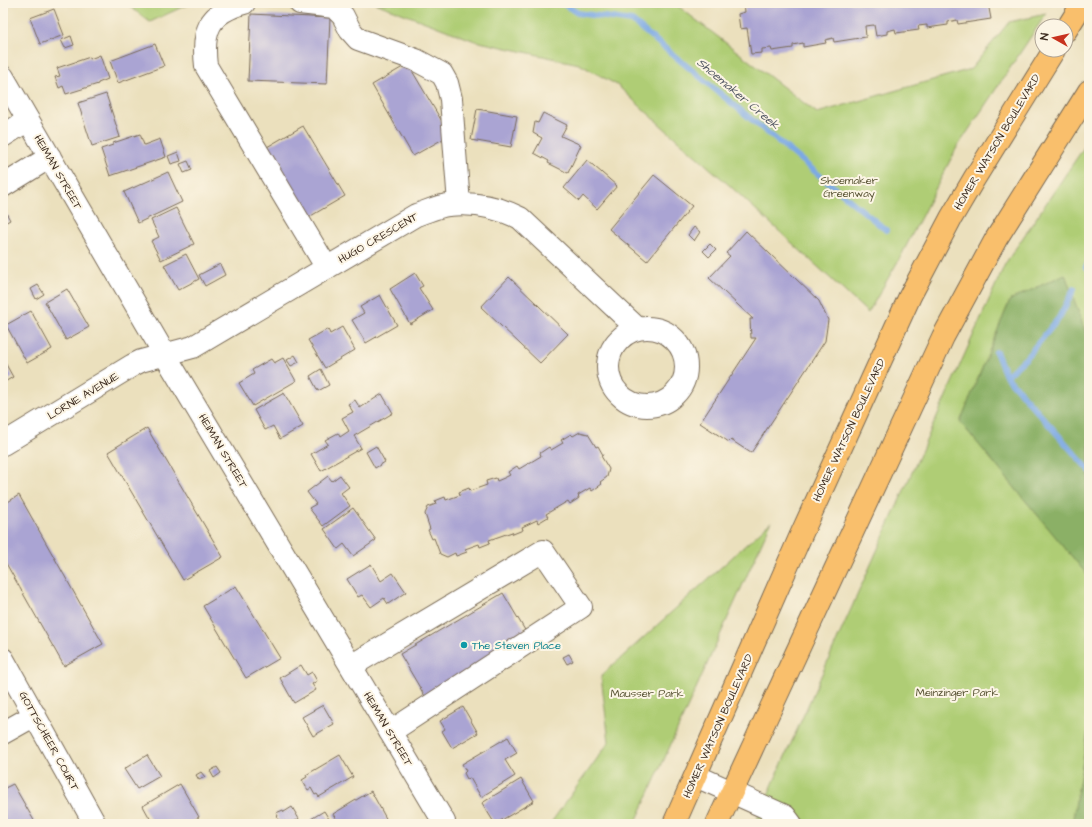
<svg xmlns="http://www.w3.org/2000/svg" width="1092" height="827" viewBox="0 0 1092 827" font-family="'Architects Daughter',sans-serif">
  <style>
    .green { fill: #afcd74; stroke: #757c49 }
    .forest { fill: #8bb066; stroke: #636d42 }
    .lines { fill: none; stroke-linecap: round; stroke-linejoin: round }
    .stream { stroke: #7ba9e4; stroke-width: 6 }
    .building { fill: #aaa4d3 }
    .minor-casing { stroke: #796a56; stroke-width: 24 }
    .major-casing { stroke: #796a56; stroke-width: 24 }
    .minor { stroke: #fff; stroke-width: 22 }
    .major { stroke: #f9bf6c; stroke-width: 22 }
    .culture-dot { fill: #0f9aa8; stroke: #fcf5e5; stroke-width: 1.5 }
    .labels { text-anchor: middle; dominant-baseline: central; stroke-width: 4; stroke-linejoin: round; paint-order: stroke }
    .street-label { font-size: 11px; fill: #3b2a1e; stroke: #fcf5e5 }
    .park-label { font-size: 11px; fill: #585334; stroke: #fcf5e5 }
    .culture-label { font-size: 11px; fill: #0d838f; stroke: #fcf5e5; text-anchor: start }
    .water-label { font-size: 12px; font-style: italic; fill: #515663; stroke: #fcf5e5 }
  </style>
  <rect width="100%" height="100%" fill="#fcf5e5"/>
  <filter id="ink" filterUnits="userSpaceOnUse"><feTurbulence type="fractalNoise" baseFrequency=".025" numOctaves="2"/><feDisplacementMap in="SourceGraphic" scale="8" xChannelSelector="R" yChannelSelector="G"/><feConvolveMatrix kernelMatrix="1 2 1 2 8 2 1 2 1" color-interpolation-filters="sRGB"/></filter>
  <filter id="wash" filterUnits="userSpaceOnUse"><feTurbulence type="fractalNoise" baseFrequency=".012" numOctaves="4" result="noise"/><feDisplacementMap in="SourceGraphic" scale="16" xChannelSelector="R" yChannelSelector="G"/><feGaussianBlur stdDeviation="0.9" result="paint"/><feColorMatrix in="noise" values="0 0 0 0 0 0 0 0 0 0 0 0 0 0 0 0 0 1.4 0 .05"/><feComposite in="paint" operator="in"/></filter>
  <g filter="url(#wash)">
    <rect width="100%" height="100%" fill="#ebe0bd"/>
    <!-- green -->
    <path class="green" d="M128,3H191L150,22L129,6Z
      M375,3H674L817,113L971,69L1009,22L1046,14L956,149L901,256L868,313L729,185L665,129L617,85L579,64L475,41Z
      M1089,140V824H755L1005,264Z
      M771,522L635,824H550L609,742L601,676Z"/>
    <!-- forest -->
    <path class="forest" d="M1065,274L1089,342V577L960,422L1010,300Z
      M1089,725V824H1072Z"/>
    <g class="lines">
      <!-- stream -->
      <path class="stream" d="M562,3L578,13L632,21L886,230
        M1086,267L1089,263
        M996,352L1006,376L1089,470
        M1006,376L1026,358L1059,318L1074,289"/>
    </g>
    <g id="blocks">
      <!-- building -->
      <path class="building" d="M744,3H988L991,19L958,24L957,20L948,22V25L927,28V25L918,26L919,30L896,33L895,29L887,31V34L876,36L874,25L865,26L866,37L834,42L833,38L825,40L826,43L803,47V43L793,45V48L772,51L771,48L762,49V53L751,54L747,28L740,29L738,14L745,12Z
        M54,9L64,35L40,44L30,18Z
        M251,14L330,18L327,84L248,81Z
        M71,36L74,45L65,48L61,40Z
        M155,44L164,66L118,83L110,61Z
        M100,55L108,79L98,83V84L66,94L63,86L59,88L55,77L60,76L57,68L90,57V59Z
        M408,64L450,135L413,156L372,85Z
        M106,94L120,137L92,146L78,103Z
        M477,109L517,116L511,147L471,140Z
        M543,113L567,125L561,136L581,145L568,173L548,163L549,161L534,153L542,138L533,133L535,122L538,123Z
        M303,126L345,196L309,217L267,147Z
        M140,134L144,145L160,139L166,157L110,176L101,149L113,145V143Z
        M178,152L181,161L171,164L168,156Z
        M587,160L617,186L597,209L583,196L579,201L564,188Z
        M188,161L192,170L184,173L180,164Z
        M168,172L182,202L138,223L124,192Z
        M654,175L692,206L647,261L609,229Z
        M3,207L10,220L3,224Z
        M176,208L194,244L161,260L151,241L159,237L151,220Z
        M694,227L700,232L694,241L688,235Z
        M746,231L819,301L828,320L825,341L751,453L731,440L729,442L700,423L756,338H751L750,319H753L709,278L730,256L726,253Z
        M710,244L716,250L709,257L703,251Z
        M186,254L199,279L178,290L164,265Z
        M220,264L225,275L205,286L199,275Z
        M415,273L423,286L419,288L433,310L410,324L390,289Z
        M509,277L568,334L540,363L481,307Z
        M38,285L44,294L36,299L31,289Z
        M67,289L89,327L66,340L45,302Z
        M380,295L397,325L366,343L352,320L364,313L360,307Z
        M31,311L52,349L27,363L6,325Z
        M342,327L355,350L325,368L308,340L328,329L330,334Z
        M295,355L299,362L291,366L287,360Z
        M283,358L296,381L253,406L239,383L254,374L252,370L271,359L274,363Z
        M3,359L13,377L3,383Z
        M321,369L329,385L318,391L310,376Z
        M284,393L303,426L280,439L273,426L265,430L254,410Z
        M382,394L393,413L354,436L361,448L321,471L311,454L328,444L325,440L338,433L340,437L349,431L342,418L353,412L348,404L355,400L360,408Z
        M147,428L223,557L183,580L108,452Z
        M580,432L588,434L596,447L598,446L603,455L601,456L609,469L607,477L600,482L602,484L592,491L590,488L578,495L579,498L570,504L568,501L546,514L548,517L538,523L537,520L522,527L523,530L513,534L512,532L489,540L490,543L480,547L479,544L465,549L467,552L456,556L455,553L447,557L440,554L434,538L432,539L428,530L430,529L425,514L428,507L436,504L435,501L445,497L446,500L460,495L459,492L469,488L470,491L487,485L486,481L496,478L497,481L504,478L510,475L508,472L517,466L519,469L541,456L540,453L549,447L551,450L563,443L561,440L571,434L573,436Z
        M376,446L385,462L375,468L366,452Z
        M340,475L349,487L341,493L350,506L323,526L309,508L316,504L307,492L328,476L332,481Z
        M19,495L103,644L64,666L3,558V505Z
        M353,508L376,540L353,556L344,544L338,549L324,529Z
        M371,564L381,581L393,573L406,592L388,604L384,598L371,607L362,595L358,597L347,579Z
        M236,586L280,658L246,678L203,606Z
        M503,593L529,637L426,698L400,654Z
        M569,654L573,661L567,664L563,657Z
        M301,665L307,675L312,672L317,681L312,684L316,690L294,703L280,678Z
        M323,705L334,724L313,736L302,717Z
        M463,707L478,733L452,748L442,731L445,729L440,721Z
        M508,737L517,753L505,760L515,776L481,797L470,778L467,779L464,773L466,771L462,764Z
        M147,755L160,776L137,789L124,769Z
        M340,755L353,777L319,797L317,794L315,795L311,788L308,790L302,780L307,777L306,775Z
        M217,767L221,773L214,778L210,771Z
        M201,772L205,777L199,780L196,775Z
        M521,779L534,801L495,824L482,803Z
        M13,784L36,824H6L3,818V789Z
        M180,784L199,817L187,824H171L169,821L164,824H153L143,806Z
        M371,791L389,824H339L333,814Z
        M292,807L299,819L290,824H281L277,817L278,816L276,813L283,810L284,812Z
        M324,811L332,824H314L311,819Z"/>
    </g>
  </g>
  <g filter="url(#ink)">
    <use href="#blocks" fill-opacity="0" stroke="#796a56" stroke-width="1"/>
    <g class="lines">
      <defs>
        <path id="minor" d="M244,3C208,13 202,31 206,66L327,268
          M300,3L334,7L343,16L350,30L358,39L416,60L442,74L447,83L451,99L459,204
          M3,77L165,355L444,822L443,824
          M3,136L28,120
          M3,186L50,157
          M608 367a39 39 0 1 1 78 0a39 39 0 1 1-78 0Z
          M3,444L133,365L141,361L193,347L416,215C426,212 438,206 448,205C474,202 498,207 520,218L638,329
          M3,659L95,824
          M351,666L543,551L581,607L390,732
          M3,733L35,715
          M696,776L785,816L791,824"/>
        <path id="major" d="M1066,30L1083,3
          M674,824L801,535L910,296L951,218L974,179L1054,50
          M717,824L943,337L996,239L1089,91"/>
      </defs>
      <!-- minor casing -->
      <use href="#minor" class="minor-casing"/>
      <!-- major casing -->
      <use href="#major" class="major-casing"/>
      <!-- minor -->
      <use href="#minor" class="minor"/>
      <!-- major -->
      <use href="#major" class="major"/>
    </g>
  </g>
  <!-- markers -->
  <circle class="culture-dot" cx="464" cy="645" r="4"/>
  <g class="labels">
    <!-- street labels -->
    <g class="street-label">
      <text transform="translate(997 142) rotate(-59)">HOMER WATSON BOULEVARD</text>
      <text transform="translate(58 172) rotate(60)">HEIMAN STREET</text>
      <text transform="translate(378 238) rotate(-30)">HUGO CRESCENT</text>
      <text transform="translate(83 396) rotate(-31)">LORNE AVENUE</text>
      <text transform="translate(849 430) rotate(-65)">HOMER WATSON BOULEVARD</text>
      <text transform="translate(223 451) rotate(59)">HEIMAN STREET</text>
      <text transform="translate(718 726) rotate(-66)">HOMER WATSON BOULEVARD</text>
      <text transform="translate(388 729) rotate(59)">HEIMAN STREET</text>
      <text transform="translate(49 741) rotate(61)">GOTTSCHEER COURT</text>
    </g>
    <!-- park labels -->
    <g class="park-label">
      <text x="849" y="180">Shoemaker<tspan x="849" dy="13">Greenway</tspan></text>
      <text x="957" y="692">Meinzinger Park</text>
      <text x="647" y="693">Mausser Park</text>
    </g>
    <!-- culture labels -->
    <g class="culture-label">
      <text x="472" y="645">The Steven Place</text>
    </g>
    <!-- water labels -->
    <g class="water-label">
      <text transform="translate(738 94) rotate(40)">Shoemaker Creek</text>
    </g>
  </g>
  <!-- margin -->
  <rect width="1092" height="827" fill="none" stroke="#fcf5e5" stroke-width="16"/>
  <!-- north arrow -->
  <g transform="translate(1054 38) rotate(278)"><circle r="19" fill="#fcf5e5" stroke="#afa495"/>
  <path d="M0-3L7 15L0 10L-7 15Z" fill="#c8321e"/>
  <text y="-6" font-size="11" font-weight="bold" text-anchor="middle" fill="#3b2a1e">N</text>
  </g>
</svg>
